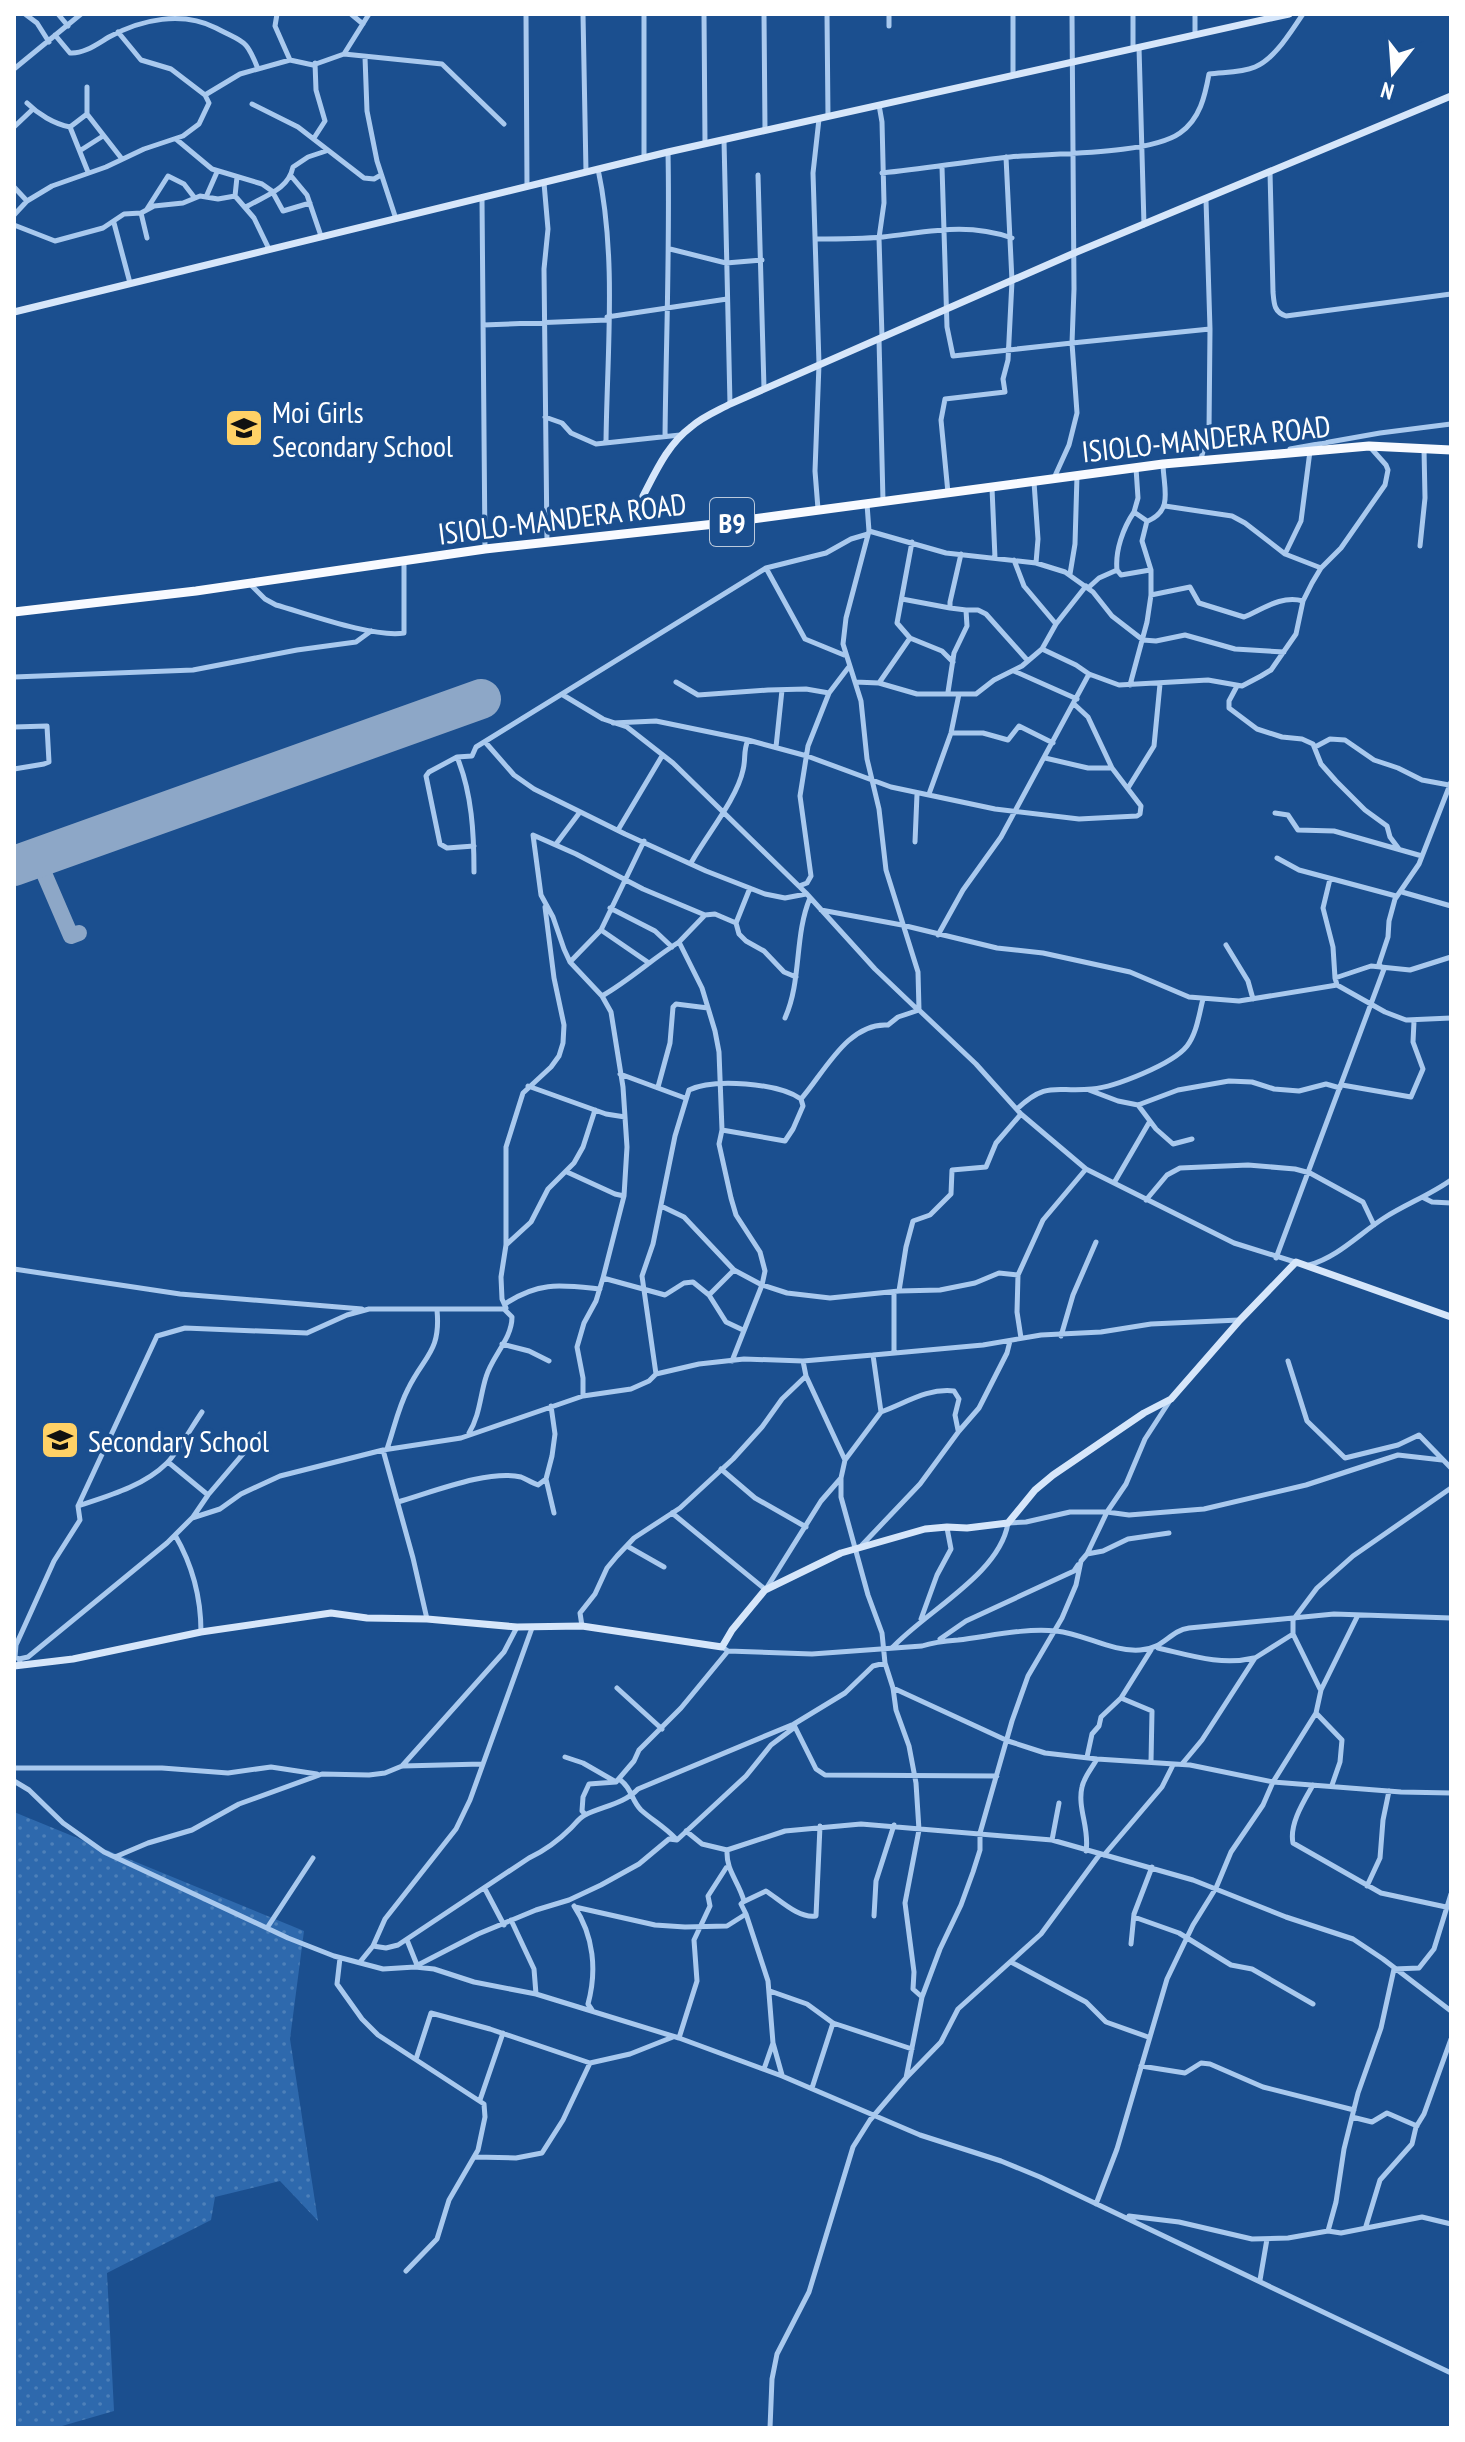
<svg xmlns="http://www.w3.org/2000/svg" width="1465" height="2442" viewBox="0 0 1465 2442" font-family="'PT Sans Narrow',sans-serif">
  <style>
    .grass { fill: url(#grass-dots) }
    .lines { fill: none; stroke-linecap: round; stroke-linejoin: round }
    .taxiway { stroke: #8da7c7; stroke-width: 16 }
    .runway { stroke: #8da7c7; stroke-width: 40 }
    .minor { stroke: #a9c9ee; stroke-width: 5 }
    .secondary { stroke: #d6e6fa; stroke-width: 7 }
    .trunk { stroke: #f8faff; stroke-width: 9 }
    .labels { text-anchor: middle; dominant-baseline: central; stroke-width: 7; stroke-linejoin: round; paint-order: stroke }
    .shield { fill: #1b4f8f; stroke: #bbcadd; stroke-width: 2 }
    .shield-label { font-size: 28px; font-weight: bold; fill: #fff }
    .poi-label { font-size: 30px; fill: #fff; stroke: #1b4f8f; text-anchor: start }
    .street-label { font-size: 30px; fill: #fff; stroke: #1b4f8f }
  </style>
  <defs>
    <pattern id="grass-dots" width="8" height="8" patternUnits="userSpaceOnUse" patternTransform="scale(2)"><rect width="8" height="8" fill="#2e69ad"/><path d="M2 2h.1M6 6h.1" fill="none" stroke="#4d80b9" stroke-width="1.8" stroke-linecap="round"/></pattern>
  </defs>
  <rect width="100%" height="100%" fill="#1b4f8f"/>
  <!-- grass -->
  <path class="grass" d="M14,1812L304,1931L290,2039L318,2221L280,2181L215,2197L211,2220L107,2273L114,2411L55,2428H14Z"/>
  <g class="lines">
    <!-- taxiway -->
    <path class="taxiway" d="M37,857L71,936L79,933"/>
    <!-- runway -->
    <path class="runway" d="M14,866L481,699"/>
    <!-- minor -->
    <path class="minor" d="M25,14L37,23L49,42
      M58,14L68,26
      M277,14L275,26L290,60
      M351,14L363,24
      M526,14L527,187
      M583,14L586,172
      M704,14L705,143
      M764,14L765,130
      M827,14L828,117
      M889,14V26
      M1013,14V75
      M1133,14V47
      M1195,14V35
      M118,32L141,60L171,69L205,95
      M55,35L70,53C84,54 97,44 109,37C142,19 182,11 216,28C244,43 246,38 258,69
      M1139,47L1144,225
      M344,54L442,64L504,124
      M365,57L367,111L377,161L396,219
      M14,69L81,14
      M87,87V114L122,159
      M27,103C38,114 54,124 70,127L87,114
      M252,104L298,127L364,178L374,179L381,175
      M879,105L882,122L884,203L879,238L882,337
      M14,127L33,109
      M70,127L88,172
      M314,138L325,121L316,90L315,63
      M176,139L212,169L262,184L272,191L283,211L310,203
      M724,140L730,404
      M81,150L103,136
      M644,158V14
      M942,167L947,327L953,356L1072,343L1074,289L1072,14
      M598,169C617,258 607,352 606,442
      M1270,172L1273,292C1274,304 1274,312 1286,316L1451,294
      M882,173C925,169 968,161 1010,157C1051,153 1149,155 1180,133C1200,119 1205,96 1209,74C1223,72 1241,73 1255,67C1275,59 1291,31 1303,14
      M758,175L764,388
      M292,177L307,195L321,236
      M544,183L548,229L544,269L547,542
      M14,187L27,201
      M235,196L237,177
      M206,197L217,172
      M482,199L485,549
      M246,207C266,195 288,190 293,167L308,157L326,151
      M147,209L168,176L184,184L194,197
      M141,213L147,238
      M14,215L27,201L52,186L106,167L144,149L183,136L199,124L209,103L205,95L240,74L290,60L313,65L344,54L369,14
      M114,223L130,283
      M14,225L55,241L103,228L124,214L141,213L154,206L183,203L200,196L218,199L235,196L254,218L269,249
      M815,239C837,239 860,239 883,237C929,232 966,222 1012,238
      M670,249L726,263L762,260
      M607,317L727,299
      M483,325L607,320
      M879,339L883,501
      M545,417L562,423L571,433L596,444L680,435
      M665,437C666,342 670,247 668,152
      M1290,449L1380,433L1451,424
      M1200,462L1209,431L1210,329
      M1054,478L1069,445L1077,413L1072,343L1210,329L1206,200
      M1034,482L1038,539L1036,563
      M992,488L995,558
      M948,493L941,420L945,399L1005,392L1003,379L1008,360L1012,281L1006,157
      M867,504L869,531L846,618L843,644L861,701L867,759L879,809L886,870L918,972L919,1010L976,1064L1021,1114L1086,1169L1234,1243L1295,1262
      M1165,506L1232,516L1245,523L1285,554L1321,568
      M818,509L815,471L819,364L813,173L819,119
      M1148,521C1173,510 1164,490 1163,465
      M869,531L946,553L1036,563L1065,572L1093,592L1112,616L1143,640L1156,641L1185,635L1235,649L1284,652
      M912,542L897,623L910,638L942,651L953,662
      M1420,546L1425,498L1424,449
      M1285,554L1301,521L1310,451
      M1014,560L1024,586L1056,624
      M766,568L805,639L844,655
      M1117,570C1115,551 1123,528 1134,512
      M1070,574L1075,544L1077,476
      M250,584L265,599L276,605C308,614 374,638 404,633V562
      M1088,588L1099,578L1117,570L1121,575L1150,570
      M1151,595L1190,587L1199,603L1244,617C1263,609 1281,595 1303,601
      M902,599L950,608
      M966,610H978L986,614L1028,661
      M1042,649L1076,665L1089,674L1119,685L1208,680L1242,686L1261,676L1271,670L1296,634L1303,601L1312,583L1321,568L1341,548L1385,485L1388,470L1386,465L1370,447
      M1014,671L1077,699
      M14,677L193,670L297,650L356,642L371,631
      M676,682L698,695L768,690L806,689L829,693
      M855,682L879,683L917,694H976L994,680L1022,666L1042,649L1056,624L1086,586
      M879,683L910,638
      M1130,685L1147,622L1151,595V570L1142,541L1147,521L1134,512L1138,498L1136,468
      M1237,686L1229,701V708L1257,729L1282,737L1302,739L1313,744L1321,764L1336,781L1365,810L1387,826L1390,837L1399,849
      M948,692L954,653L967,626L966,610L950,608V602L961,554
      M563,695L603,719L627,727L673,763L806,893L875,969L918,1010
      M613,723L656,721L748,740L807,756L891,787L995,809L1079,819L1137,816L1140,814L1141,806L1112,768L1088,717L1074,704
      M14,727L47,726L49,762L44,764L14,769
      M951,733H983L1008,740L1019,726L1053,743
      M486,743L514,775L534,789L625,834L706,871L765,894L785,898L806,894
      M776,747L782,690
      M1315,747L1330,739L1345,740L1374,760L1398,768L1422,780L1449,785
      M457,757L429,772L426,776L440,844L447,848L474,846
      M1045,758L1088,768H1112
      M1128,788L1154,746L1160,684
      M929,794L951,733L959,694
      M1275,813L1288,815L1298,830L1334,831L1422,856
      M618,830L662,756
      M915,842L917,794
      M556,844L580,812
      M1277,858L1299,870L1396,896
      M691,863C705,837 737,799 743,770C746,759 743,751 748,740
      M474,872C474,834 472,793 457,757L472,756L476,747L766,568L826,553L851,539L868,534
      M1330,879L1323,908L1333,947L1335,978
      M799,886L807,883L811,876L800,796L808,746L829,693L848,668
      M1402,892L1451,906
      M610,908L655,931L672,947
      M821,910L902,925L997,948L1043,953L1130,972L1189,997L1239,1001L1337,985L1385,1012L1406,1020L1451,1018
      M736,923L739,934L746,941L764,951L784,972L796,977
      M601,930L649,963
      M938,935L963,890L1001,837L1089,674
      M1226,945L1248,981L1253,999
      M570,962L601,930L644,841
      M1381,967L1379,964L1388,937L1389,921L1395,899L1419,864L1451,782
      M1337,985L1335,978L1371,966L1410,970L1451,957
      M602,996C630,980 652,959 679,942
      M785,1018C802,980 794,936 810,898
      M620,1074L685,1098
      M1342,1085L1411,1097L1423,1069L1413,1042L1414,1021
      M528,1086L606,1114L625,1117
      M658,1087L670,1043L673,1007L676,1004L708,1008
      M1089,1090L1118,1101L1138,1105L1178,1090L1229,1081L1252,1082L1274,1089L1299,1091L1326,1084L1340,1088
      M1138,1105L1156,1129L1173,1144L1192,1139
      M1017,1109C1048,1080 1056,1093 1092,1089C1115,1087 1173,1064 1187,1046C1197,1033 1199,1014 1203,999
      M722,1130L785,1141L793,1129L803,1106L801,1099
      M567,1172L615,1194L624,1196
      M1114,1183L1150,1121
      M1424,1198L1432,1202L1451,1203
      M1146,1200L1167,1175L1180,1168L1248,1165L1295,1169L1310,1173L1363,1202L1374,1225
      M661,1206L684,1217L734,1270L762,1285L787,1293L830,1298L899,1291L940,1290L975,1283L999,1273L1018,1275
      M506,1245L531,1222L548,1189L574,1163L583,1147L595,1110
      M1276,1258L1384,969
      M1309,1265C1338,1257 1359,1234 1384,1218C1406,1204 1430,1195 1451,1180
      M14,1269L180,1294L362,1309
      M603,1278L665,1295L684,1283L693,1282L709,1295L734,1270
      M899,1291L906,1247L913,1221L930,1215L951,1194L952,1170L986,1167L996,1143L1021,1114
      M709,1295L726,1322L743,1330
      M505,1304C539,1281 561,1285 600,1289
      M1061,1336L1073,1295L1096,1242
      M1021,1338L1017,1312L1018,1275L1043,1220L1086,1169
      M502,1344L529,1351L549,1361
      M894,1353V1292
      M732,1361L762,1285L765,1271L760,1252L736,1215L731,1198L719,1144L722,1130L719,1052L715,1031L702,988L679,942L705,915L715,914L736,923L750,888
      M803,1361L806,1376L845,1460
      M1288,1361L1307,1421L1345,1458L1398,1445L1419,1435L1451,1468
      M656,1374L642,1276L653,1244L675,1136L689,1090C714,1078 778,1083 801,1099C824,1073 848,1022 888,1025L898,1017L919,1010
      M583,1396V1378L577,1347L584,1323L596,1301L603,1278L624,1196L627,1147L623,1087L611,1012L602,996L570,962L564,949L553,917L541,895L533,835L576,854L643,889L705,915
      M551,1406L555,1434L552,1456L546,1479L554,1513
      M881,1412C906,1403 927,1388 954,1391L959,1399L955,1415L958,1430
      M469,1433C480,1415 480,1396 486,1377C492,1356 512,1339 512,1317L504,1309L506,1308L502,1299L501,1277L506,1245V1147L523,1093L551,1067L559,1056L563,1043L564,1025L554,978L545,907
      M387,1449C394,1429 398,1408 408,1389C424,1356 441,1352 437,1310
      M383,1450L413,1558L427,1619
      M168,1462L208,1495
      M721,1469L755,1498L806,1527
      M841,1478V1497L868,1595L882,1633L885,1663L893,1688L896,1710L909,1746L916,1783L919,1830L905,1903L914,1972L913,1989L922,1997
      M398,1502C430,1493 489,1469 521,1477C526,1479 532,1483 538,1485L546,1479
      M78,1506C108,1496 144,1486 167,1463C177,1453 193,1425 202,1412
      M672,1513L766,1590
      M193,1517L208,1495L260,1434
      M175,1535C193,1566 201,1597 201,1632
      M862,1545L920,1484L959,1431L979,1408L1007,1353L1010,1341
      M627,1546L664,1567
      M1087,1554L1103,1551L1128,1539L1169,1533
      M766,1589L821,1501L841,1478L845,1460L881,1412L873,1355
      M921,1619L937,1575L951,1549L947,1528
      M582,1626L580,1613L595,1594L607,1568L617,1556L634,1538L680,1508L733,1459L762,1427L782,1399L806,1376
      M1293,1634L1320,1689
      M940,1639L966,1621L1074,1571L1078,1565
      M722,1647L728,1651L812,1654L922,1646C934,1642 945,1641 958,1640C991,1636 1023,1628 1056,1631C1085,1634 1111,1652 1140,1650C1164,1649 1169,1631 1189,1628L1334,1614L1451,1618
      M892,1648C926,1611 1000,1574 1008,1523L1026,1522L1070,1512H1107L1129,1515L1204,1509L1306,1485L1398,1455L1442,1460
      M1158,1648C1189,1655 1221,1666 1254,1658
      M19,1659L15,1657L16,1645L54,1561L80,1520L78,1506L157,1336L185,1328L307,1333L347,1315L369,1309H504
      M21,1665L19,1659L28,1657L167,1543L192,1518L220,1509L241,1494L280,1476L383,1450L461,1438L583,1396L631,1389L649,1381L656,1374L699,1364L744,1359L803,1361L873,1355L983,1345L1041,1335L1101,1332L1151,1324L1239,1320
      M617,1688L662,1729
      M893,1688L1008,1741L1045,1753L1097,1759L1190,1765L1273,1782L1401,1792L1451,1793
      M1121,1698L1152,1711L1151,1762
      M1316,1713L1342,1740L1340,1762L1332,1785
      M795,1727L816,1769L825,1775L997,1776
      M565,1757L583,1763L616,1782
      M1087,1757L1092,1734L1099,1726L1101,1717L1121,1698L1151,1650
      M1182,1764L1202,1740L1255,1658L1293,1634V1620L1317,1588L1353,1556L1451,1488
      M402,1766L504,1652L517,1627
      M14,1768H162L228,1773L271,1767L317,1774
      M619,1779C632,1788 631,1800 641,1810C652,1820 665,1827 676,1839
      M14,1781L29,1790L63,1823L104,1852L288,1938L334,1956L383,1969L415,1967L434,1969L474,1982L536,1994L679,2038L782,2076L920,2135L1001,2161L1040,2177L1451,2373
      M1313,1785C1304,1801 1289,1824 1293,1843L1381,1893L1446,1907
      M585,1814L582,1811L583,1797L589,1784L616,1782L634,1761L639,1750L681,1708L728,1651
      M686,1831L702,1844L727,1850L785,1831L861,1824L1052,1840L1193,1880L1286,1917L1353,1939L1383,1959L1451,2011
      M1052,1840L1059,1803
      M1086,1851C1090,1829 1077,1808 1082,1787C1084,1777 1092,1768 1097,1759
      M1104,1855L1162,1787L1173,1765
      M115,1857L148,1843L192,1830L239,1804L322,1774L369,1775L385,1773L402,1766L482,1764
      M1367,1886L1380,1858L1383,1820L1389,1791
      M485,1889L504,1925
      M743,1902L766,1891C780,1900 799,1919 816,1916L820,1826
      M574,1906C594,1936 597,1971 588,2004L592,2010
      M575,1907L655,1925L685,1927L727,1926L746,1914L741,1904L744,1901C738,1880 726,1871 727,1850
      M746,1914L768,1981L773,2043L764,2069
      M874,1916L876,1881L894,1825
      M1134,1917L1179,1933L1231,1965L1252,1969L1313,2004
      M511,1920L534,1969L536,1994
      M267,1928L313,1858
      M407,1940L417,1965
      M1131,1944L1134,1914L1152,1867
      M373,1946L386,1948L398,1945L529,1858C544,1851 559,1840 571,1828C576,1823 579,1818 585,1815C603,1806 624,1804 638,1789L794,1724
      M340,1958L337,1984L362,2019L378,2035L484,2104L485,2117L478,2150L449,2200L437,2239L406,2271
      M360,1962L373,1946L385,1919L456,1829L470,1800L532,1628
      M1011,1962L1086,2002L1106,2022L1148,2037
      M416,1966L478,1934L536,1910L569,1900L601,1885L639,1864L669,1839L677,1840L746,1776L771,1745L795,1727L794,1724L845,1693L873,1666L885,1663
      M770,1991L807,2004L833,2023L912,2049
      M679,2038L697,1981L694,1940L710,1906L708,1896L726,1868
      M773,2043L782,2075
      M416,2059L431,2013L490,2029L590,2063L630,2054L673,2037
      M1141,2066L1185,2073L1201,2063L1210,2064L1263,2087L1354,2110
      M906,2078L941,2042L958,2009L1041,1934L1100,1854
      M812,2088L833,2023
      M480,2100L503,2033
      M1352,2117L1372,2122L1387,2113L1417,2126
      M475,2157L516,2158L542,2153L563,2120L590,2063
      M1096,2204L1117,2149L1167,1979L1193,1925L1216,1888L1231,1852L1263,1805L1273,1782L1316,1713L1321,1690L1358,1615
      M1129,2216L1179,2222L1252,2239L1288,2238L1328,2231L1341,2233L1422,2217L1451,2224
      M1366,2226L1380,2180L1412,2144L1416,2127L1424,2114L1451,2039
      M1328,2231L1336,2202L1344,2149L1358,2093L1381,2028L1394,1969L1419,1968L1434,1949L1451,1894
      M1260,2280L1267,2239
      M770,2428L772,2379L777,2354L809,2292L853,2147L870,2120L906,2078L922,1997L940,1949L961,1905L973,1872L980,1850V1833L1012,1721L1028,1676L1062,1618L1076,1585L1081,1561L1087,1554L1107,1512L1126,1484L1145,1439L1171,1399"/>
    <!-- secondary -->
    <path class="secondary" d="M14,312L668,152L1289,14
      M643,496C656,471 668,444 691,427C702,417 717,411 730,404L1072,254L1451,96
      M14,1666L73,1659L201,1632L331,1613L367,1618L427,1619L517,1627L582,1626L722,1647L732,1630L765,1590L841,1553L925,1529L947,1527L967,1528L1008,1523L1035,1490L1053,1475L1144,1413L1171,1399L1240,1320L1296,1262L1451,1317"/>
    <!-- trunk -->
    <path class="trunk" d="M14,612L196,591L485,549L715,524L1163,464L1369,446L1451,450"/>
  </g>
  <!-- icons -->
  <defs>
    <symbol id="school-square" viewBox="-11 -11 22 22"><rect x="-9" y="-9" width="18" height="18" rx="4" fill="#ffd166" stroke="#1b4f8f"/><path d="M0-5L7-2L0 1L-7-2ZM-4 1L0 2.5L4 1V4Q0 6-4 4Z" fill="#111"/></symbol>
  </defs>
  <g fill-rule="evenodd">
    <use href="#school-square" x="222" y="406" width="44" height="44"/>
    <use href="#school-square" x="38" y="1418" width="44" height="44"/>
  </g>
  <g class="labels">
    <!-- shield labels -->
    <rect class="shield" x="710" y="498" width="44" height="48" rx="6"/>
    <g class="shield-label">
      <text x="732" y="522">B9</text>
    </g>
    <!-- poi labels -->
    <g class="poi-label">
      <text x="272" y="411">Moi Girls<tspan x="272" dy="34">Secondary School</tspan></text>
      <text x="88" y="1440">Secondary School</text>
    </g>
    <!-- street labels -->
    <g class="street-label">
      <text transform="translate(1206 438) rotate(-6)">ISIOLO-MANDERA ROAD</text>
      <text transform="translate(562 518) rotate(-7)">ISIOLO-MANDERA ROAD</text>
    </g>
  </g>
  <!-- border -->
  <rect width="1465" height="2442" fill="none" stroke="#ffffff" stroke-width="32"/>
  <!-- north arrow -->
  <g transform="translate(1393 72) rotate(197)" stroke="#1b4f8f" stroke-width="6" paint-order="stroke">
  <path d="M0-6L14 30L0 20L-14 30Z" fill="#ffffff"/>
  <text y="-12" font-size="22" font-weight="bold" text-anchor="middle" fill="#ffffff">N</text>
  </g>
</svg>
